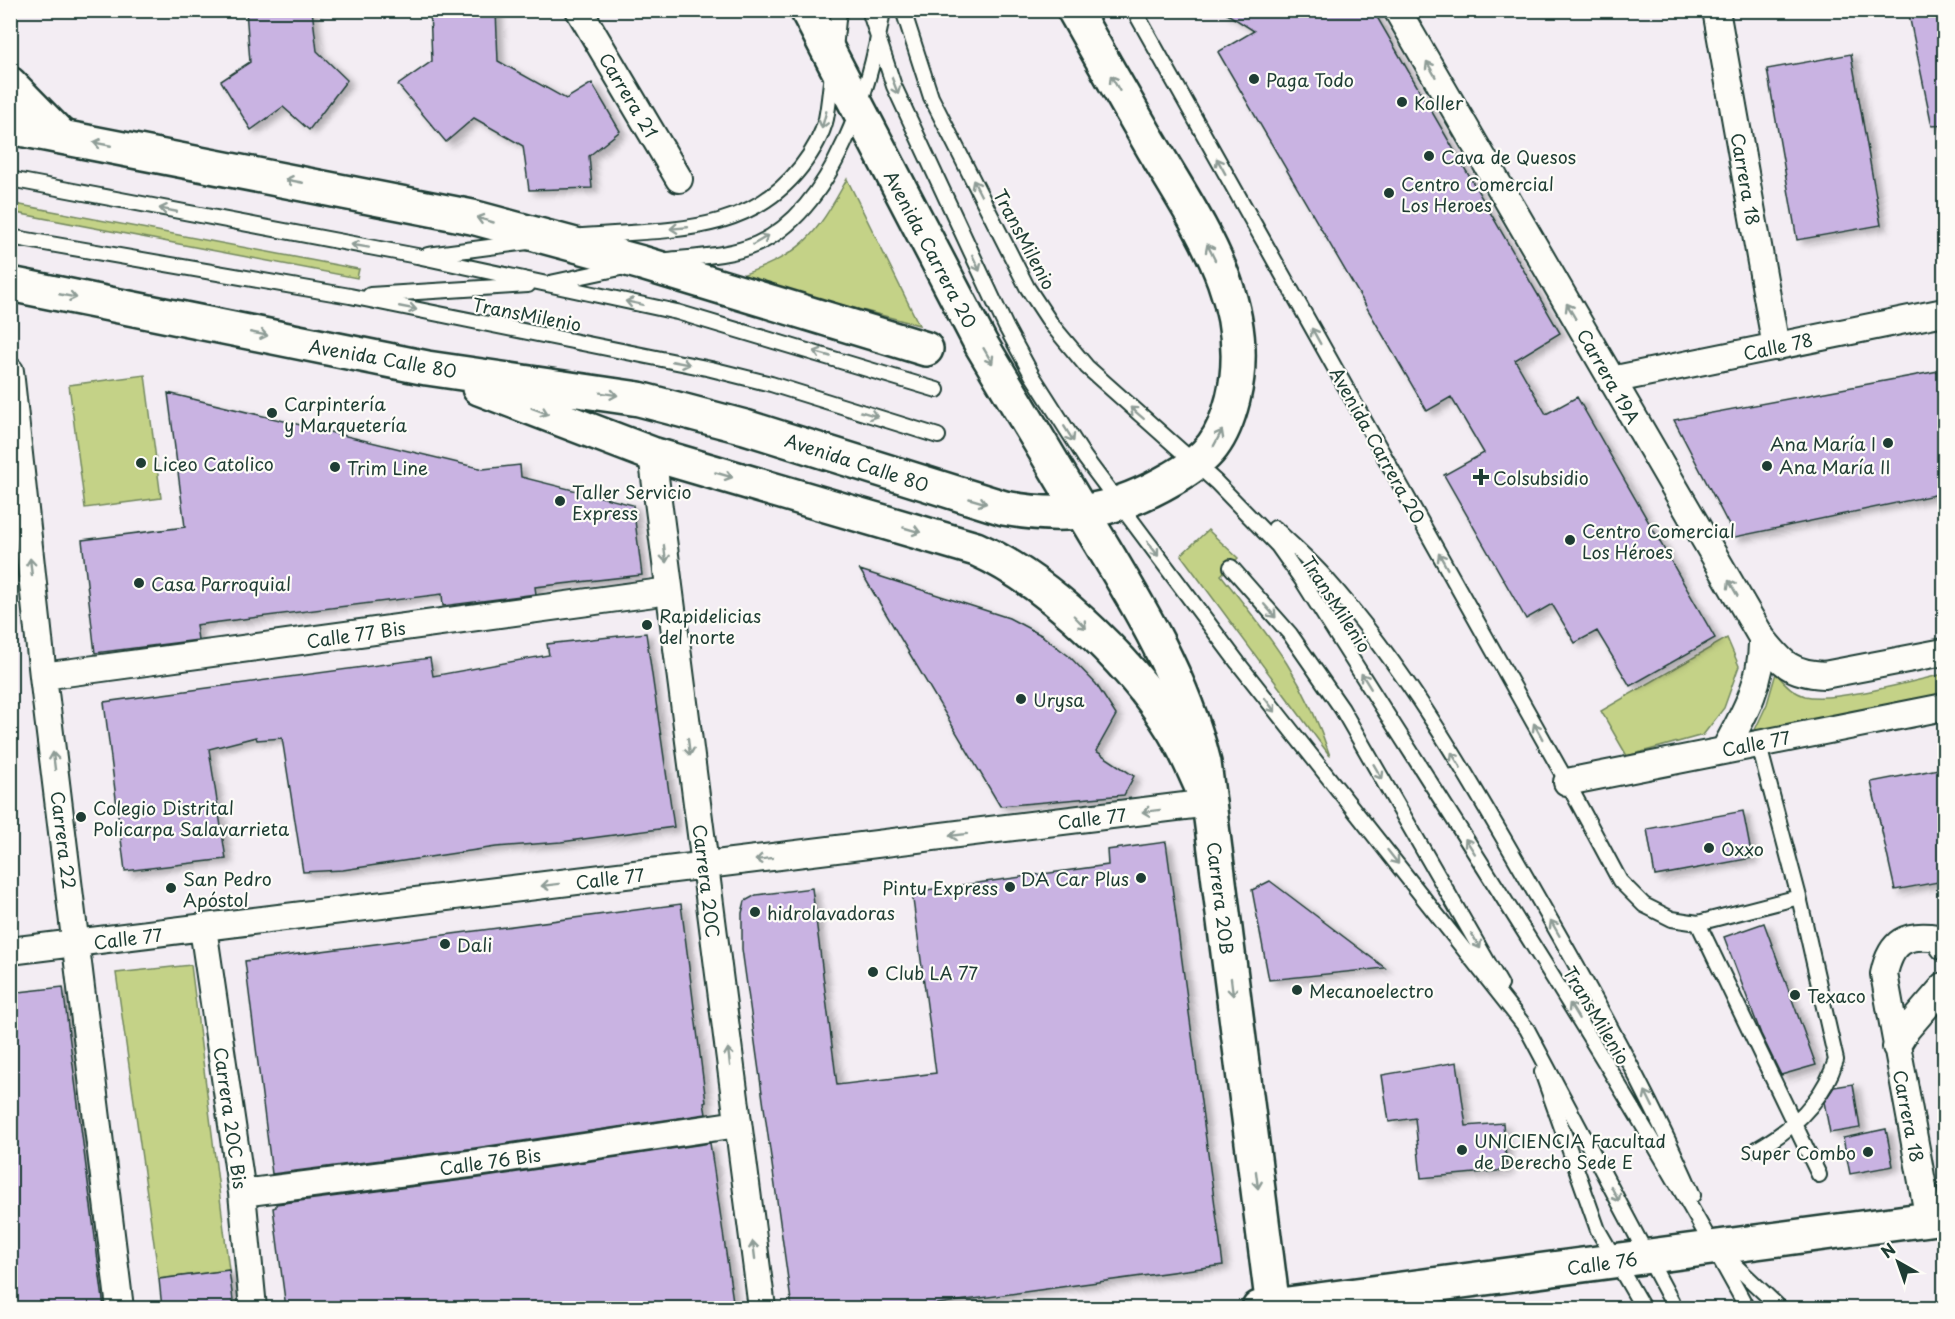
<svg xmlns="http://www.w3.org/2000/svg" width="1955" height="1319" viewBox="0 0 1955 1319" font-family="'Playpen Sans',sans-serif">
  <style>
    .green { fill: #c4d287; stroke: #72885e; stroke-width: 1.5 }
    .building { fill: #c9b3e2; stroke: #1f3d34; stroke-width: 1.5; filter: url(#shadow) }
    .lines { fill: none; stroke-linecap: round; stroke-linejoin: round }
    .service-casing { stroke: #1f3d34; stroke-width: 18 }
    .minor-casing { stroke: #1f3d34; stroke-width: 30 }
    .tertiary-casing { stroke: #1f3d34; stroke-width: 38 }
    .secondary-casing { stroke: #1f3d34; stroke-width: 38 }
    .trunk-casing { stroke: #1f3d34; stroke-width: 38 }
    .service { stroke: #fdfcf7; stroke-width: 14 }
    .minor { stroke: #fdfcf7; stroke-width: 26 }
    .tertiary { stroke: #fdfcf7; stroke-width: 33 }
    .secondary { stroke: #fdfcf7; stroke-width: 33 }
    .trunk { stroke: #fdfcf7; stroke-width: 33 }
    .oneway { stroke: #8e9c96 }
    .poi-dot { fill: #1f3d34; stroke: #fdfcf7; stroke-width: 2 }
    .labels { text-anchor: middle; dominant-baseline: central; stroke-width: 4.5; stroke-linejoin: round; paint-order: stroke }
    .poi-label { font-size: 18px; fill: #1f3d34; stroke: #fdfcf7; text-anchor: start }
    .street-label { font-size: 18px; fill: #1f3d34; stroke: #fdfcf7 }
  </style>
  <defs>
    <filter id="shadow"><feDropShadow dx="6" dy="4" stdDeviation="3" flood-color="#0004"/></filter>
  </defs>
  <rect width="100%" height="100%" fill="#f3edf3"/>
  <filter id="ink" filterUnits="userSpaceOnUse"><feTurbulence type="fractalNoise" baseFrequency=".0167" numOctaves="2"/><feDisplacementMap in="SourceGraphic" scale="12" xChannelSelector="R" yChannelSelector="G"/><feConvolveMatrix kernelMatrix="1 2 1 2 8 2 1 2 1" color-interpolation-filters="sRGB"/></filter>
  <g filter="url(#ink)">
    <!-- green -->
    <path class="green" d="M847,179L919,325L736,277C801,255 815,238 847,179Z
      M10,203L358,269H359L357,278L11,212Z
      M145,375L161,498L85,508L69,385Z
      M1208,530L1238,558L1221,575C1270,637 1305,679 1330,756L1181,555Z
      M1727,638L1739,666L1724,708L1703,735L1627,756L1601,711Z
      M1776,673C1783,682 1794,693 1805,696C1834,703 1912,681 1944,674V695L1754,732L1767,704Z
      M191,965L229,1270L159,1279L116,973Z"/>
    <!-- building -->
    <path class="building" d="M246,10H312L317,51L347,80L309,130L283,107L251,130L221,81L250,62Z
      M430,10H496L498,61L566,99L592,83L620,131L589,156L592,188L529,190L523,146L474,118L446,142L398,85L432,61Z
      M1221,10H1373L1560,333L1515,360L1546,414L1577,397L1715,638L1630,686L1597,631L1575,643L1552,604L1526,619L1444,475L1484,453L1451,397L1427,411L1218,52L1254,31Z
      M1908,10H1944V125L1932,126Z
      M1851,54L1881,225L1797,240L1767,69Z
      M1944,370V493L1735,537L1674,420Z
      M168,393L483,469L520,465L521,477L633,505L642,575L535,587L536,594L443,606L442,594L196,625L198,640L95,653L82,540L185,527Z
      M860,570L1009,618L1041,635L1070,657L1096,684L1116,715L1096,751L1134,776L1124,795L1000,806Z
      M646,633L674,827L561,842L496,847L343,870L303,872L282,738L257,740L256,737L209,749L226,859L125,871L104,702L430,658L433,676L549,655L547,644Z
      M1944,768V881L1895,890L1871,782Z
      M1743,811L1752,858L1655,876L1647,829Z
      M1166,842L1223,1265L907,1308H792L742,949V913L745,901L756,895L812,888L837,1085L936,1073L912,892L1108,865L1107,850Z
      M1270,881L1385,968L1269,980L1252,890Z
      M681,904L706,1102L704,1103L706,1114L475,1148L272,1174L245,961Z
      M1764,923L1816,1065L1781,1075L1761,1034L1724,937Z
      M63,987L104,1308H10V993Z
      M1457,1062L1466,1126L1503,1123L1507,1170L1421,1178L1415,1118L1389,1122L1382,1075Z
      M1853,1084L1860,1128L1830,1133L1824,1102L1834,1087Z
      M1886,1129L1893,1166L1850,1174L1843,1138Z
      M710,1143L734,1308H286L273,1208L276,1207V1204L479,1178Z
      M229,1270L234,1308H162L159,1279Z"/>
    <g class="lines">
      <defs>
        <path id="service" d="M869,10L894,86L1006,327L1032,375L1085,458L1238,663L1527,1029L1675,1308
          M903,10L931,97L1027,287L1052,325L1087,367L1216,482L1278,546L1302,580C1453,821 1611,1058 1747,1308
          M1134,10L1567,782L1620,881L1644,905L1672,919L1698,923L1799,897
          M835,49L839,10
          M10,179L417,256L677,312L937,390
          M583,236C663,229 747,237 801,167C811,154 822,136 826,119C829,104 830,88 832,74
          M10,237L350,296L711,369L771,384L938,436
          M428,255L528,242
          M668,260C697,257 730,256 757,244C834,209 871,87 883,10
          M550,283L625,267
          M370,295L528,285
          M1275,528C1291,544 1309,559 1324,576C1409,671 1472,783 1535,893C1592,992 1647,1090 1693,1195
          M1231,567L1290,634L1342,709L1501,985
          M1698,923L1819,1175
          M1542,1072L1598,1230L1643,1308
          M1757,1149C1793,1129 1823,1100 1836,1060L1799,897L1758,742
          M1723,1254L1780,1308"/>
        <path id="minor" d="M579,10L679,179
          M1397,10L1762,638C1763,681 1745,713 1725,749
          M1716,10L1776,347
          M10,371L43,676L120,1308
          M1611,380L1944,312
          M652,454L762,1308
          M1762,638C1783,664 1790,673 1824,675L1944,652
          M43,676L669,591
          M1567,782L1944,707
          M203,928L242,1193L253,1308
          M10,951L1209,803
          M1896,1047L1907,1029L1944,986
          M242,1193L477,1163L738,1124
          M1929,1220L1884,974C1891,941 1906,933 1938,938L1944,947"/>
        <path id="tertiary" d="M10,84L61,136
          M1083,514C1131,593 1182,672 1204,763L1273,1308"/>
        <path id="secondary" d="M1259,1308L1944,1217"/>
        <path id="trunk" d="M807,10L981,344L1083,514
          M10,127L472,217L642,263L926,349
          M10,284L427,368L639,399L745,427L1004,508C1070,520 1115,512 1173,478C1209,458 1223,439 1233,399C1256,304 1199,226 1153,148C1126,102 1100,56 1074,10
          M479,388L652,454L976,549C1052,583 1142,672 1182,745C1192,764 1200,784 1209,803"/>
      </defs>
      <!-- service casing -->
      <use href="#service" class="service-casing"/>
      <!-- minor casing -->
      <use href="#minor" class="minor-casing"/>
      <!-- tertiary casing -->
      <use href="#tertiary" class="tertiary-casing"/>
      <!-- secondary casing -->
      <use href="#secondary" class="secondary-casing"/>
      <!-- trunk casing -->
      <use href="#trunk" class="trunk-casing"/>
      <!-- service -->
      <use href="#service" class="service"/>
      <!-- minor -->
      <use href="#minor" class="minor"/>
      <!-- tertiary -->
      <use href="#tertiary" class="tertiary"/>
      <!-- secondary -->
      <use href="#secondary" class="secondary"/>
      <!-- trunk -->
      <use href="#trunk" class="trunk"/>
    </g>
    <!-- one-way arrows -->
    <defs><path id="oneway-shaft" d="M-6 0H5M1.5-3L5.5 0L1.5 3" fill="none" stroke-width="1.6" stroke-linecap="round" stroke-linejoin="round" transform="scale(1.5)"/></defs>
    <g class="oneway">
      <use href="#oneway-shaft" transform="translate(1431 69) rotate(-120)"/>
      <use href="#oneway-shaft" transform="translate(1115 83) rotate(-120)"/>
      <use href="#oneway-shaft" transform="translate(895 86) rotate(69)"/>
      <use href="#oneway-shaft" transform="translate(824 120) rotate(105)"/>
      <use href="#oneway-shaft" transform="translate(102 144) rotate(-169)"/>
      <use href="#oneway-shaft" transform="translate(1221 166) rotate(-119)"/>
      <use href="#oneway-shaft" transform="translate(294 181) rotate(-169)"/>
      <use href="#oneway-shaft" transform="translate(977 188) rotate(-117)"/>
      <use href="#oneway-shaft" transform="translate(168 210) rotate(-169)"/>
      <use href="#oneway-shaft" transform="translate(485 220) rotate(-164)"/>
      <use href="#oneway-shaft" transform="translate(679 228) rotate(175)"/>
      <use href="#oneway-shaft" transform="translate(761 240) rotate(-30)"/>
      <use href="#oneway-shaft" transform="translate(360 246) rotate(-170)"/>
      <use href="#oneway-shaft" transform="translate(1211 252) rotate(-116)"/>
      <use href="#oneway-shaft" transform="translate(976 263) rotate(65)"/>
      <use href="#oneway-shaft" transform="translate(68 296) rotate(11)"/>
      <use href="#oneway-shaft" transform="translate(634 303) rotate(-168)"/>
      <use href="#oneway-shaft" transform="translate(408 308) rotate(11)"/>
      <use href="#oneway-shaft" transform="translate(1571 311) rotate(-120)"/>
      <use href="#oneway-shaft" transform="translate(259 334) rotate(11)"/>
      <use href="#oneway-shaft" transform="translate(1316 336) rotate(-119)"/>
      <use href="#oneway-shaft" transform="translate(822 354) rotate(-164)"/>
      <use href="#oneway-shaft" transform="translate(988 356) rotate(60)"/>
      <use href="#oneway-shaft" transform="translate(681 363) rotate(11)"/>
      <use href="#oneway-shaft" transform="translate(609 394) rotate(9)"/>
      <use href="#oneway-shaft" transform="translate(540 411) rotate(21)"/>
      <use href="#oneway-shaft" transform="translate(1137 413) rotate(-139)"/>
      <use href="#oneway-shaft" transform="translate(869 414) rotate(17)"/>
      <use href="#oneway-shaft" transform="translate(1069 434) rotate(58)"/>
      <use href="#oneway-shaft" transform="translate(1218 438) rotate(-62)"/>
      <use href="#oneway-shaft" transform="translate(724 475) rotate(16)"/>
      <use href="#oneway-shaft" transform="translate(978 501) rotate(16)"/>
      <use href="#oneway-shaft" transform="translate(912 530) rotate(16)"/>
      <use href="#oneway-shaft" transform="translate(1153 549) rotate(53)"/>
      <use href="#oneway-shaft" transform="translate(665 554) rotate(83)"/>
      <use href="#oneway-shaft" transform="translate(1443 561) rotate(-119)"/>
      <use href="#oneway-shaft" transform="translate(31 567) rotate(-96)"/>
      <use href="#oneway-shaft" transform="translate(1733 588) rotate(-120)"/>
      <use href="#oneway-shaft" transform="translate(1270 611) rotate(49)"/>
      <use href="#oneway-shaft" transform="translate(1080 622) rotate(46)"/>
      <use href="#oneway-shaft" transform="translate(1366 681) rotate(-122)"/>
      <use href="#oneway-shaft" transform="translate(1270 705) rotate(53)"/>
      <use href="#oneway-shaft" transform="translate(1538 731) rotate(-119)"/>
      <use href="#oneway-shaft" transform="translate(689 747) rotate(83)"/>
      <use href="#oneway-shaft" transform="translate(1456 760) rotate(-121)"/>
      <use href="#oneway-shaft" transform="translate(54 761) rotate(-97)"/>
      <use href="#oneway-shaft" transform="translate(1378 772) rotate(60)"/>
      <use href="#oneway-shaft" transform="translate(1151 811) rotate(173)"/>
      <use href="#oneway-shaft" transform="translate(958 835) rotate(173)"/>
      <use href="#oneway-shaft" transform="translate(1470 846) rotate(-123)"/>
      <use href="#oneway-shaft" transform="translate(1393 857) rotate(52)"/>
      <use href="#oneway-shaft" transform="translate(764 859) rotate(173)"/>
      <use href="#oneway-shaft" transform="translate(550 885) rotate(173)"/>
      <use href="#oneway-shaft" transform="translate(1555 928) rotate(-120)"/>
      <use href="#oneway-shaft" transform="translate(1476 941) rotate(60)"/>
      <use href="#oneway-shaft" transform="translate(1232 987) rotate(83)"/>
      <use href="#oneway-shaft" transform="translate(1574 1011) rotate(-121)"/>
      <use href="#oneway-shaft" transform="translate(729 1057) rotate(-97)"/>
      <use href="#oneway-shaft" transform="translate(1649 1099) rotate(-116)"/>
      <use href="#oneway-shaft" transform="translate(1257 1180) rotate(83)"/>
      <use href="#oneway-shaft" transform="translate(1615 1194) rotate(62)"/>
      <use href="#oneway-shaft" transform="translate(754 1250) rotate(-97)"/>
    </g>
  </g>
  <!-- markers -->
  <g class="poi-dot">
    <circle cx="1254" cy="79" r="6"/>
    <circle cx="1402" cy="102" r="6"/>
    <circle cx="1429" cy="156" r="6"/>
    <circle cx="1389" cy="193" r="6"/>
    <circle cx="272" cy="413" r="6"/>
    <circle cx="1888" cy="443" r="6"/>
    <circle cx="141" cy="463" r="6"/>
    <circle cx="1767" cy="466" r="6"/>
    <circle cx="335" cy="467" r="6"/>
    <path d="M1478 468h6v6h6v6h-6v6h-6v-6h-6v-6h6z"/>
    <circle cx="560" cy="501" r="6"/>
    <circle cx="1570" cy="540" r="6"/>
    <circle cx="139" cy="583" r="6"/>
    <circle cx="647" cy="625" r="6"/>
    <circle cx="1021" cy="699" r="6"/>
    <circle cx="81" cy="817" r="6"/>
    <circle cx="1709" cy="848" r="6"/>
    <circle cx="1141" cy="878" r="6"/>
    <circle cx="1010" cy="887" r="6"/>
    <circle cx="171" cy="888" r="6"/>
    <circle cx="755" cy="912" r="6"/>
    <circle cx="445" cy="944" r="6"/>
    <circle cx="873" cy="972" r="6"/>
    <circle cx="1297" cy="990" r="6"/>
    <circle cx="1795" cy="995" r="6"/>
    <circle cx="1462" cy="1150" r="6"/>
    <circle cx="1868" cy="1152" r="6"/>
  </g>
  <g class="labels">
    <!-- poi labels -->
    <g class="poi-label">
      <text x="1266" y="79">Paga Todo</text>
      <text x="1414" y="102">Koller</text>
      <text x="1441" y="156">Cava de Quesos</text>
      <text x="1401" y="183">Centro Comercial<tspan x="1401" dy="21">Los Heroes</tspan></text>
      <text x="284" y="403">Carpintería<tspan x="284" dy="21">y Marquetería</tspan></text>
      <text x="1876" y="443" text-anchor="end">Ana María I</text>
      <text x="153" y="463">Liceo Catolico</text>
      <text x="1779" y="466">Ana María II</text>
      <text x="347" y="467">Trim Line</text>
      <text x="1493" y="477">Colsubsidio</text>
      <text x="572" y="491">Taller Servicio<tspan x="572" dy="21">Express</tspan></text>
      <text x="1582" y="530">Centro Comercial<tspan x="1582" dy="21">Los Héroes</tspan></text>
      <text x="151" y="583">Casa Parroquial</text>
      <text x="659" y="615">Rapidelicias<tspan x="659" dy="21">del norte</tspan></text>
      <text x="1033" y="699">Urysa</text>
      <text x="93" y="807">Colegio Distrital<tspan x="93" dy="21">Policarpa Salavarrieta</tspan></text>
      <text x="1721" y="848">Oxxo</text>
      <text x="183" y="878">San Pedro<tspan x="183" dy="21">Apóstol</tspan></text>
      <text x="1129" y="878" text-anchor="end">DA Car Plus</text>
      <text x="998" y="887" text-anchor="end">Pintu Express</text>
      <text x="767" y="912">hidrolavadoras</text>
      <text x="457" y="944">Dali</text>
      <text x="885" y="972">Club LA 77</text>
      <text x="1309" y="990">Mecanoelectro</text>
      <text x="1807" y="995">Texaco</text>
      <text x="1474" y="1140">UNICIENCIA Facultad<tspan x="1474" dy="21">de Derecho Sede E</tspan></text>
      <text x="1856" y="1152" text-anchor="end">Super Combo</text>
    </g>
    <!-- street labels -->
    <g class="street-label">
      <text transform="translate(629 95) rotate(59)">Carrera 21</text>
      <text transform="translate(1746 179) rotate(80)">Carrera 18</text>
      <text transform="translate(1025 239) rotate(62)">TransMilenio</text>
      <text transform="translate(931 249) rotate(62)">Avenida Carrera 20</text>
      <text transform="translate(527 314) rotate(11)">TransMilenio</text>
      <text transform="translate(1778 346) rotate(-12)">Calle 78</text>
      <text transform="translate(383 358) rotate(10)">Avenida Calle 80</text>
      <text transform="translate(1609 376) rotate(60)">Carrera 19A</text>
      <text transform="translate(1378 445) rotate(61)">Avenida Carrera 20</text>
      <text transform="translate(857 462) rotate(18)">Avenida Calle 80</text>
      <text transform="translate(1337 604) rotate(57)">TransMilenio</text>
      <text transform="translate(356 634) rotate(-8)">Calle 77 Bis</text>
      <text transform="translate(1756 743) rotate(-11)">Calle 77</text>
      <text transform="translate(1092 818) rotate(-7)">Calle 77</text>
      <text transform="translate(64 840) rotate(83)">Carrera 22</text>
      <text transform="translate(610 878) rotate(-7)">Calle 77</text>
      <text transform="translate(707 881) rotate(83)">Carrera 20C</text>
      <text transform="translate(1221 898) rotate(83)">Carrera 20B</text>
      <text transform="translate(128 938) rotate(-7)">Calle 77</text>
      <text transform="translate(1597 1015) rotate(59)">TransMilenio</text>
      <text transform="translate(1909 1116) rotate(79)">Carrera 18</text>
      <text transform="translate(231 1118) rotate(82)">Carrera 20C Bis</text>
      <text transform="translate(490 1161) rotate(-8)">Calle 76 Bis</text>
      <text transform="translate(1602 1263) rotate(-8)">Calle 76</text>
    </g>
  </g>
  <!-- margin -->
  <rect width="1955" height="1319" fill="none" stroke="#fdfcf7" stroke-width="36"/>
  <rect x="18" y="18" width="1919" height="1283" fill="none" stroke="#1f3d34" stroke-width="2" filter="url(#ink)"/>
  <!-- north arrow -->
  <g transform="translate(1898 1262) rotate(320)" stroke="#fdfcf7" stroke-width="4.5" paint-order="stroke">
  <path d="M0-4.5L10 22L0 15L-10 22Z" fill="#1f3d34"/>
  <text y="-9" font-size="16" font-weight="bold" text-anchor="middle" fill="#1f3d34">N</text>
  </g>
</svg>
